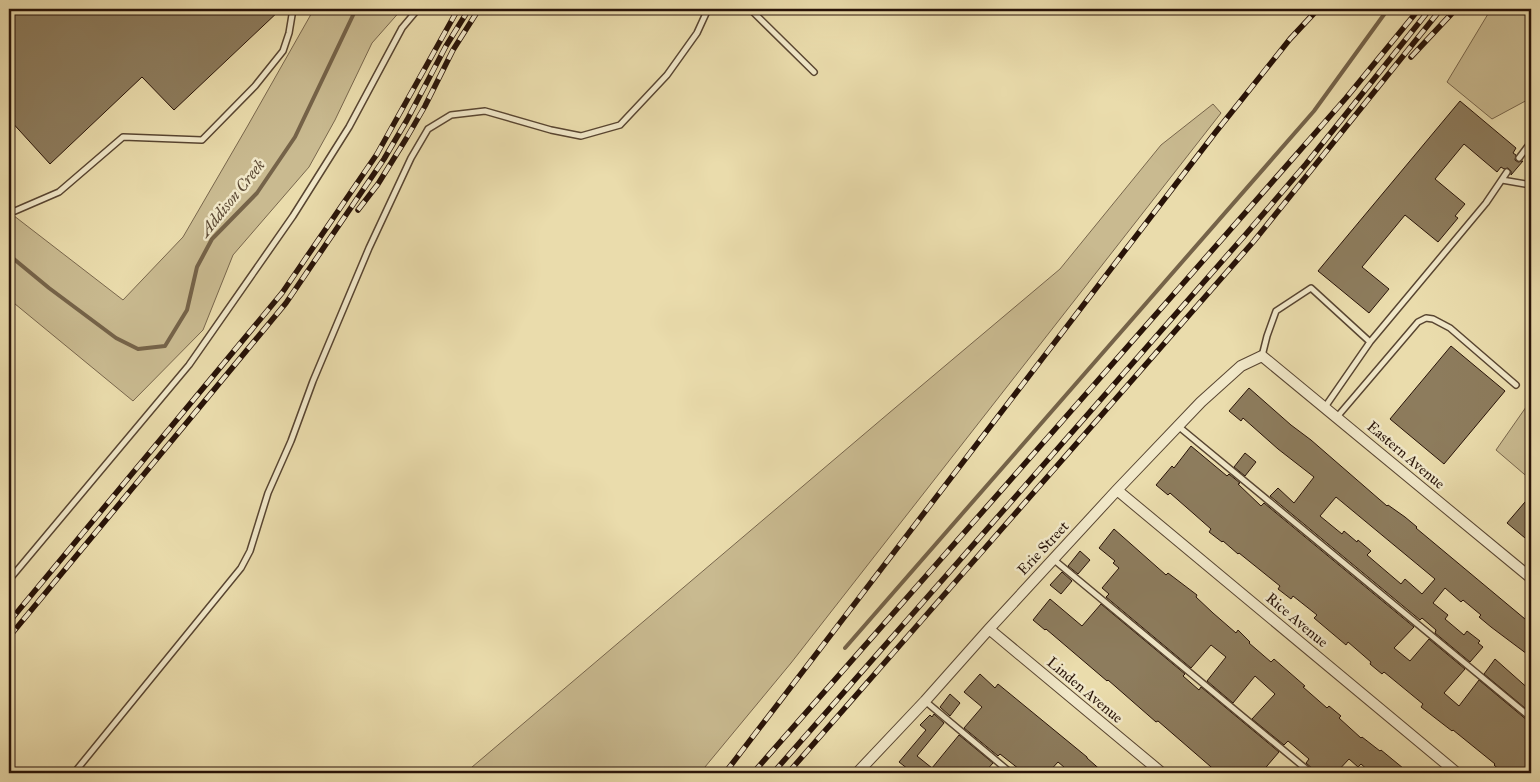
<svg xmlns="http://www.w3.org/2000/svg" width="1540" height="782" viewBox="0 0 1540 782" font-family="'IM FELL Great Primer',serif">
  <style>
    .green { fill: #c9ba90; stroke: #78664c }
    .lines { fill: none; stroke-linecap: round; stroke-linejoin: round }
    .stream { stroke: #756349; stroke-width: 4 }
    .building { fill: #8d7c5d; stroke: #281308; fill-rule: evenodd }
    .service-casing { stroke: #584531; stroke-width: 8 }
    .minor-casing { stroke: #584531; stroke-width: 12 }
    .service { stroke: #f1e8c9; stroke-width: 5 }
    .minor { stroke: #f1e8c9; stroke-width: 10 }
    .rail-casing { stroke: #281308; stroke-width: 5.5 }
    .rail { stroke: #f1e8c9; stroke-width: 4; stroke-dasharray: 11; stroke-linecap: butt }
    .labels { text-anchor: middle; dominant-baseline: central; stroke-width: 5; stroke-linejoin: round; paint-order: stroke }
    .street-label { font-size: 15px; fill: #281308; stroke: #f1e8c9 }
    .water-label { font-size: 16px; font-style: italic; fill: #5b4833; stroke: #f1e8c9 }
  </style>
  <rect width="100%" height="100%" fill="#eadcac"/>
  <filter id="stains"><feTurbulence type="fractalNoise" baseFrequency=".004" numOctaves="4"/><feColorMatrix values="0 0 0 0 .2 0 0 0 0 .09 0 0 0 0 .02 0 0 0 .5 -.17"/></filter>
  <radialGradient id="worn" r=".72"><stop offset=".6" stop-color="#630" stop-opacity="0"/><stop offset="1" stop-color="#630" stop-opacity=".3"/></radialGradient>
  <!-- green -->
  <path class="green" d="M314,9H402L372,43L335,120L309,167L233,255L203,330L133,401L9,299V212L123,300L183,237L247,127Z
    M1491,9H1531V98L1492,119L1447,82Z
    M1213,104L1221,113L791,663L700,773H465L889,413L1060,269L1161,145Z
    M1531,400V480L1496,450Z"/>
  <g class="lines">
    <!-- stream -->
    <path class="stream" d="M9,255L49,288L116,338L138,349L165,346L187,310L197,267L212,239L257,193L295,137L356,9
      M845,648L1314,111L1388,9"/>
  </g>
  <!-- building -->
  <path class="building" d="M9,9H281L174,110L142,77L50,164L9,119Z
    M1460,101L1516,148L1513,153L1516,155L1515,160L1518,162L1523,161L1511,175V171L1508,168L1504,169L1501,167L1497,172L1464,144L1435,179L1465,204L1455,216L1458,218L1438,242L1405,215L1362,267L1389,289L1369,313L1318,271Z
    M1451,346L1505,391L1444,464L1390,419Z
    M1249,388L1291,425L1311,440L1387,506L1388,505L1405,517L1417,527L1416,528L1531,624V657L1491,627L1479,617L1481,615L1463,600L1461,602L1445,588L1433,603L1448,615L1445,619L1464,635L1467,631L1480,641L1478,643L1483,647L1470,662L1435,633L1436,630L1422,618L1420,620L1270,496L1278,488L1294,503L1314,477L1278,449L1243,418L1241,421L1229,411ZM1336,497L1435,579L1422,594L1405,579L1401,584L1367,555L1371,551L1358,540L1357,542L1344,531L1342,534L1320,516Z
    M1191,446L1227,476L1229,474L1240,483L1238,484L1261,506L1264,503L1414,627L1394,648L1410,661L1429,639L1465,669L1444,693L1459,706L1479,680L1528,721L1531,722V773H1503L1494,765L1495,764L1453,730L1452,731L1421,707L1423,704L1384,672L1382,674L1370,664L1371,662L1348,642L1346,645L1314,618L1317,615L1293,596L1291,599L1278,589L1280,586L1239,553L1238,554L1223,541L1222,542L1209,532L1211,529L1194,514L1170,493L1168,495L1156,485L1172,466L1174,468Z
    M1245,453L1256,462L1245,476L1234,467Z
    M1531,495V543L1507,523Z
    M1114,529L1166,575L1168,573L1197,595L1196,597L1213,613L1236,633L1238,630L1250,642L1249,643L1271,662L1274,659L1305,686L1303,687L1327,708L1329,706L1341,716L1339,718L1361,738L1362,737L1380,751L1381,750L1409,773H1371L1361,764L1358,767L1349,759L1336,773H1315L1314,770L1306,763L1309,759L1288,741L1284,745L1252,719L1275,694L1255,676L1233,703L1207,681L1226,657L1211,645L1191,668L1106,597L1109,594L1102,588L1119,568L1113,563L1115,561L1099,548Z
    M1080,551L1090,560L1078,574L1068,566Z
    M1062,572L1072,581L1061,594L1050,585Z
    M1050,599L1082,626L1101,604L1185,674L1183,676L1199,690L1201,687L1279,752L1261,773H1218L1158,721L1156,722L1108,680L1107,681L1046,629L1045,630L1033,620Z
    M1495,659L1531,691V713L1484,674Z
    M980,674L995,688L998,684L1087,757V758L1104,773H1071L1058,762L1048,773H1024L1000,754L998,756L964,728L982,707L964,692Z
    M950,694L960,703L950,716L940,707Z
    M934,714L944,723L917,756L932,768L959,735L993,763L984,773H913L899,762L926,730L920,725L930,715L932,717Z"/>
  <g class="lines">
    <defs>
      <path id="service" d="M750,9L814,72
        M1519,158L1531,142
        M1502,180L1531,185
        M9,207L15,211L59,192L123,137L202,140L255,86L283,51L289,33L293,9
        M1370,342L1486,203L1507,172
        M1262,356L1267,336L1276,311L1311,288L1370,342L1325,407
        M1337,417L1418,322L1426,318L1433,319L1450,328L1516,385
        M1178,426L1531,718
        M1053,559L1311,773
        M9,580L189,365L293,216L349,127L402,28L418,9
        M925,701L1011,773
        M74,773L241,568L250,551L268,493L291,441L313,381L369,248L411,158L428,129L451,115L485,111L551,130L581,136L620,125L667,75L697,33L708,9"/>
      <path id="minor" d="M1117,490L1457,773
        M989,629L1162,773
        M857,773L925,701L989,629L1117,490L1201,402L1241,366L1262,356L1531,578"/>
    </defs>
    <!-- service casing -->
    <use href="#service" class="service-casing"/>
    <!-- minor casing -->
    <use href="#minor" class="minor-casing"/>
    <!-- service -->
    <use href="#service" class="service"/>
    <!-- minor -->
    <use href="#minor" class="minor"/>
    <defs>
      <path id="rail" d="M1411,57L1456,9
        M358,210L378,184L406,139L425,106L453,50L479,9
        M9,622L282,293L377,154L458,9
        M9,637L286,303L384,159L407,120L446,46L469,9
        M725,773L1215,133L1290,39L1318,9
        M753,773L1346,98L1419,9
        M773,773L1246,234L1306,164L1430,9
        M788,773L1254,241L1441,9"/>
    </defs>
    <!-- rail casing -->
    <use href="#rail" class="rail-casing"/>
    <!-- rail -->
    <use href="#rail" class="rail"/>
  </g>
  <g class="labels">
    <!-- street labels -->
    <g class="street-label">
      <text transform="translate(1406 455) rotate(40)">Eastern Avenue</text>
      <text transform="translate(1043 548) rotate(-47)">Erie Street</text>
      <text transform="translate(1297 620) rotate(40)">Rice Avenue</text>
      <text transform="translate(1085 690) rotate(40)">Linden Avenue</text>
    </g>
    <!-- water labels -->
    <g class="water-label">
      <text transform="translate(232 198) rotate(-51)">Addison Creek</text>
    </g>
  </g>
  <!-- margin -->
  <rect width="1540" height="782" fill="none" stroke="#eadcac" stroke-width="30"/>
  <rect x="10" y="10" width="1520" height="762" fill="none" stroke="#281308" stroke-width="2.5"/>
  <rect x="15" y="15" width="1510" height="752" fill="none" stroke="#281308"/>
  <rect width="100%" height="100%" filter="url(#stains)"/>
  <rect width="100%" height="100%" fill="url(#worn)"/>
</svg>
